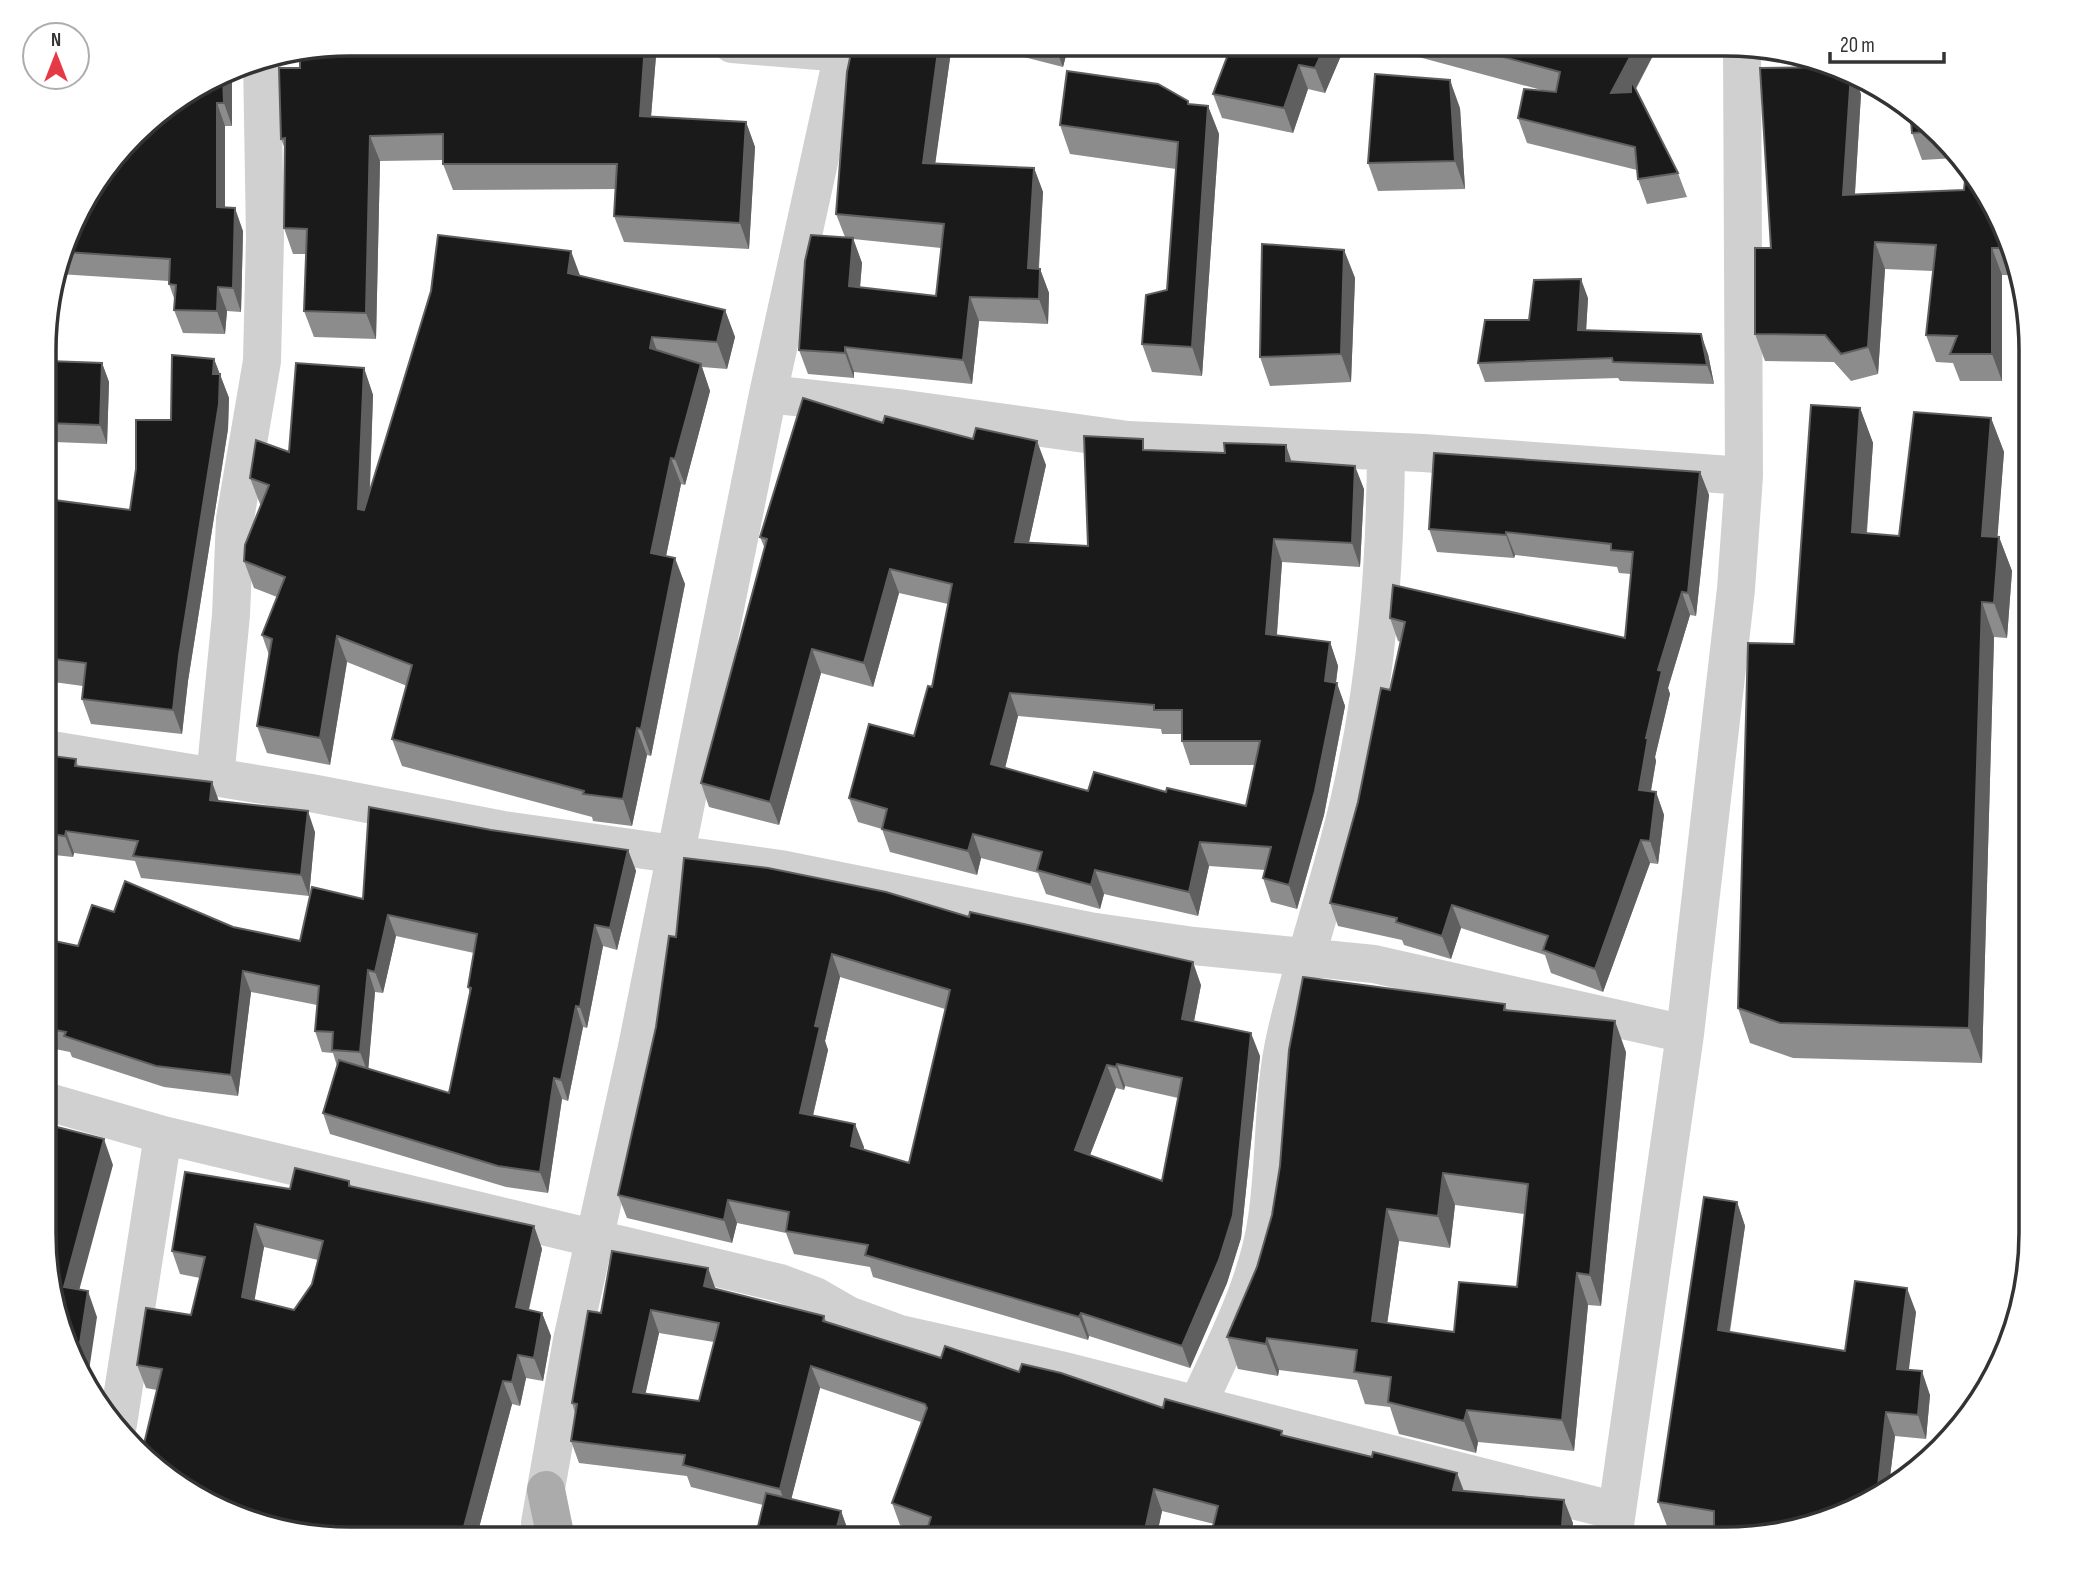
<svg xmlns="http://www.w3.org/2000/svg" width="2075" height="1583" viewBox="0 0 2075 1583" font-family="'Sofia Sans Condensed',sans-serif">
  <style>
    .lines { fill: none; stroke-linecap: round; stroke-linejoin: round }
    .minor { stroke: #d0d0d0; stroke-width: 38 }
    .major { stroke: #ababab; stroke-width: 38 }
    .wall { fill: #8c8c8c; fill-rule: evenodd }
    .shaded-wall { fill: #5f5f5f }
    .building { fill: #1a1a1a; stroke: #5f5f5f; stroke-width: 2; fill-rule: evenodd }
    .rim { fill: none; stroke: #333; stroke-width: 3.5 }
  </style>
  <rect width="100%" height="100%" fill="#fff"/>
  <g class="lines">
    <!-- minor -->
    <path class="minor" d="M732,44L843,53
      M768,394L905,409L1128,440L1423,453L1744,476
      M46,749L311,793L503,830L780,869L1089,931L1194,946L1374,964L1685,1034
      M215,778L231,615L235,519L262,361L265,238L262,58
      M45,1101L163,1135
      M1197,1406C1224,1346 1258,1284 1267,1218C1276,1158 1272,1094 1286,1034C1305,952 1334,872 1352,789C1377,677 1385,568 1386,453
      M118,1424L163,1135L780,1283L815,1296L848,1315L900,1334L1060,1370L1616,1511
      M540,1523L572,1340L637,1047L768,394L845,44
      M1613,1539L1685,1034L1736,589L1744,476L1742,44"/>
    <!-- major -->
    <path class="major" d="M546,1490L556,1539"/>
  </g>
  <!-- wall -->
  <path class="wall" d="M520,44H651L656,56L651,116L746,122L755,147L749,249L624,242L614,216L616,189L453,190L443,164V160L380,161L376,339L314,337L304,311L306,254H293L284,228L285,149L281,139L300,68L426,48H520Z
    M853,44H952L935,163L1034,168L1043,192L1039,269H1040L1049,293L1048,324L979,321L972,384L854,372V378L808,374L799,350L845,237L836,214ZM853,239L941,248L936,296L860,287L862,263Z
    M972,44H1069L1063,67Z
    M1346,44L1325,93L1308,89L1293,133L1222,118L1213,94Z
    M1388,44H1659L1636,89L1678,173L1687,197L1647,204L1638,179L1637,170L1527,143L1518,118L1545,91L1389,49Z
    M232,72V126H225V207L243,231L241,312L227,311L225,334L183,333L174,310L175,301L169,284V281L59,274L85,197Z
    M1861,94L1855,194L2000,215L2009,275H2002V381H1960L1953,363L1936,362L1926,335L1933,271L1885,269L1878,374L1851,381L1834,362L1765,361L1755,334L1771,248Z
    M1188,101L1189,105L1208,106L1219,134L1202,376L1152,372L1142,344L1167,290L1176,169L1070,154L1060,125Z
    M1460,108L1465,189L1378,191L1368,163Z
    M1927,120L1956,158L1922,160L1912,133Z
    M1344,250L1355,278L1351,382L1270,386L1260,357Z
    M580,276L725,310L735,337L727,369L702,367L710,391L685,485L681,484L666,556L685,584L651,756L647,755L632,826L593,821L592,817L402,766L392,739L407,686L347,662L330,765L267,753L257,726L269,655L262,635L277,597L254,588L244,561L261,505L260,504L250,478L289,452L364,368L373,395L370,491Z
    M1588,298L1586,330L1708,354L1714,384L1620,381L1618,378L1485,382L1478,363L1529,320Z
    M214,359L229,398L228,429L188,681L182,734L91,724L82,699L83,686L46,681V499L130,510L171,420Z
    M102,363L109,382L107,444L54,442L47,423Z
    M1860,408L1873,443L1867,533L1899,536L1991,418L2004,452L1997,537H1999L2012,571L2007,638L1994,637L1982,1063L1793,1058L1750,1043L1738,1008L1794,644Z
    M883,423L1046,465L1029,542L1088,546L1147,450L1292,462L1364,489L1360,567L1282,562L1277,635L1330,642L1338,666L1336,683L1345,706L1324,815L1297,909L1271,902L1263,878L1265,870L1209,866L1198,916L1104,894L1100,909L1046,894L1038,873L981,858L977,875L890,852L882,829L858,822L849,798L914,736L932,687L948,604L899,593L873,687L821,673L779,825L709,807L701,783L765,549L760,537ZM1018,716L1161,729L1162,734H1182V741L1190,765H1255L1246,806L1166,792L1088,791L1005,768Z
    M1700,472L1709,495L1696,616L1690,615L1668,688L1670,694L1655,757L1656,761L1651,791L1656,792L1664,815L1658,864L1650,863L1603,992L1551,973L1545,955L1461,928L1451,959L1404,945L1402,940L1338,926L1330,903L1390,690L1401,642L1398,641L1390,618L1625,638L1631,574L1619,573L1617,567L1515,555L1514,558L1437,552L1429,529Z
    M45,755L76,759L78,766L219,801L315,832L309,896L141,878L135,861L74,853L73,857L45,854Z
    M491,830L628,850L636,871L617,950L603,946L587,1028L583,1027L568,1101L562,1099L548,1193L506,1187L330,1134L323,1113L337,1066L333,1053L322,1052L315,1031L317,1005L251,992L238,1096L164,1087L72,1057L70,1052L45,1047V939L78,946L114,912L233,927L300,941L363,899ZM396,936L474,953L468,987L470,993L449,1093L368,1069L375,992L383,993Z
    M969,917L1201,985L1194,1021L1260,1056L1241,1238L1227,1283L1190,1368L1089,1336L1088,1340L873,1277L870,1267L794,1254L786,1233L737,1223L732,1243L627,1218L618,1195L676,937ZM840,977L945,1009L909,1163L863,1150L864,1147L813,1116L828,1050L825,1041ZM1125,1086L1178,1098L1162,1181L1090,1155L1116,1088L1124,1090Z
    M1505,1004L1507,1011L1626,1052L1601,1306L1588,1305L1574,1451L1478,1442L1476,1453L1399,1434L1390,1407L1365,1404L1357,1380L1279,1370L1278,1376L1238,1369L1227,1337ZM1455,1205L1524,1214L1517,1287L1454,1332L1387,1323L1399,1241L1450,1248Z
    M349,1181L351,1186L534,1226L542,1249L529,1310L542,1313L551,1336L543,1381L526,1378L520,1406L512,1404L476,1539H331L143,1448L157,1390L146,1388L137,1365L191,1315L200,1278L180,1274L172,1251L290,1189ZM264,1247L318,1260L312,1284L294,1310L254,1300Z
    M1737,1202L1745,1226L1730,1332L1845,1351L1916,1312L1908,1370L1930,1395L1926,1439L1895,1436L1889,1485L1860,1508L1714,1533L1667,1526L1658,1502Z
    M708,1268L715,1289L824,1316L826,1321L941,1358L1019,1372L1163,1408L1372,1457L1457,1473L1464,1491L1573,1523L1571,1539H1210L1214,1524L1162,1511L1156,1539H924L926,1534L900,1525L892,1503L921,1422L820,1388L791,1499L841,1511L851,1539H755L763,1505L691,1487L687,1476L579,1463L571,1441L575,1413L572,1403L601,1313ZM659,1333L714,1342L699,1401L645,1394Z"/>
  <!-- shaded-wall -->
  <path class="shaded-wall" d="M645,44H651L656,56L649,141L640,116Z
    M939,44H952L932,187L923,163Z
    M1054,44H1069L1063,67Z
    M1326,44H1346L1325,93L1315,68Z
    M1637,44H1659L1620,118L1611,93Z
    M1299,65L1308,89L1293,133L1284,108Z
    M232,72V126L224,103L223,76Z
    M1851,73L1854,75L1861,94L1853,222L1843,195Z
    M1450,80L1460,108L1465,189L1455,161Z
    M217,103L225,126V230L217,207Z
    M1208,106L1219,134L1202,376L1192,347Z
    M746,122L755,147L749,249L740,223Z
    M370,136L380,161L376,339L366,313Z
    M1034,168L1043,192L1037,293L1028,268Z
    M235,208L243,231L241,312L233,288Z
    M1999,214L2009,253V275L1999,248Z
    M853,238L862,263L858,311L849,286Z
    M1875,242L1885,269L1878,374L1868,347Z
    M1992,248L2002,275V381L1992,354Z
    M1344,250L1355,278L1351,382L1341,354Z
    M571,251L581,278L568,273Z
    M1040,269L1049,293L1048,324L1039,299Z
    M1581,279L1588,298L1585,349L1578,330Z
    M218,287L227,311L225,334L217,311Z
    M970,297L979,321L972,384L963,360Z
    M725,310L735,337L727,369L717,342Z
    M1701,334L1708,354L1714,384L1707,365Z
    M652,337L662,364L650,348Z
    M845,347L854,372V378L845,353Z
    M214,359L229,398L228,429L188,681L182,734L173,710Z
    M102,363L109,382L107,444L100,425Z
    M701,364L710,391L685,485L675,459Z
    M364,368L373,395L368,536L358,509Z
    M1860,408L1873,443L1864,566L1852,532Z
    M1991,418L2004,452L1995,570L1982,536Z
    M1037,441L1046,465L1024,565L1015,542Z
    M1286,445L1294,469L1286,461Z
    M671,458L681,484L661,580L651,553Z
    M1355,466L1364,489L1360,567L1352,543Z
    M1700,472L1709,495L1696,616L1688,593Z
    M1506,532L1515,555L1514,558L1506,535Z
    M1999,537L2012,571L2007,638L1994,603Z
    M1274,539L1282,562L1275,658L1266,634Z
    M675,558L685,584L651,756L641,729Z
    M890,569L899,593L873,687L864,663Z
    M1682,592L1690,615L1668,688L1670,694L1655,757L1656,761L1647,813L1639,790L1646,738L1658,670Z
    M1982,602L1994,637L1982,1063L1969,1028Z
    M337,636L347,662L330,765L320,738Z
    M1330,642L1338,666L1335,689L1337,683L1345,706L1324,815L1297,909L1289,885L1325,681Z
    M812,649L821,673L779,825L770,802Z
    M1010,693L1018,716L1000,788L991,764Z
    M637,728L647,755L632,826L623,799Z
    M212,782L220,804L210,800Z
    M1656,792L1664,815L1658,864L1650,841Z
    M308,811L315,832L309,896L301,875Z
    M66,831L74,853L73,857L65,836Z
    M973,834L981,858L977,875L968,851Z
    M1641,840L1650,863L1603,992L1595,969Z
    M1200,842L1209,866L1198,916L1189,892Z
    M628,850L636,871L617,950L610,928Z
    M1095,870L1104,894L1100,909L1091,885Z
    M1452,905L1461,928L1451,959L1442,936Z
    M388,915L396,936L383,993L375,972Z
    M595,925L603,946L587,1028L580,1007Z
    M832,954L840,977L825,1041L828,1050L808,1136L800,1113L815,1026Z
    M1193,962L1201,985L1190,1042L1182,1019Z
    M368,970L375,992L368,1073L360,1052Z
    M243,971L251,992L238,1096L231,1075Z
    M576,1006L583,1027L568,1101L561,1080Z
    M1615,1021L1626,1052L1601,1306L1590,1275Z
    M1251,1033L1260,1056L1241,1238L1227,1283L1190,1368L1182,1346Z
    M1117,1064L1125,1086L1124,1090L1116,1067Z
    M1107,1065L1116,1088L1083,1173L1075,1150Z
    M554,1078L562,1099L548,1193L540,1172Z
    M855,1124L864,1147L859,1169L851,1146Z
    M104,1139L113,1165L73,1313L64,1287Z
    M1443,1173L1455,1205L1450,1248L1438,1216Z
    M728,1200L737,1223L732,1243L724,1220Z
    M1737,1202L1745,1226L1726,1354L1718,1330Z
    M1387,1209L1399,1241L1383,1353L1372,1321Z
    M255,1224L264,1247L251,1320L242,1297Z
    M534,1226L542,1249L524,1330L516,1307Z
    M708,1268L716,1290L704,1286Z
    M1577,1273L1588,1305L1574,1451L1562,1420Z
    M1907,1288L1916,1312L1906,1393L1897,1369Z
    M88,1291L97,1317L87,1384L76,1369Z
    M651,1310L659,1333L641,1414L633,1392Z
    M542,1313L551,1336L543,1381L534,1358Z
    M1081,1313L1089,1336L1088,1340L1079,1317Z
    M1267,1338L1279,1370L1278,1376L1266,1344Z
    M518,1355L526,1378L520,1406L512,1382Z
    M811,1366L820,1388L788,1512L780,1489Z
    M1922,1371L1930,1395L1926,1439L1918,1415Z
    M503,1381L512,1404L476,1539H461Z
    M1467,1410L1478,1442L1476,1453L1464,1421Z
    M1886,1412L1895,1436L1889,1485L1877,1495Z
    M1457,1473L1465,1495L1453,1490Z
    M1154,1489L1162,1511L1156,1539H1143Z
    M1564,1500L1573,1523L1571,1539H1561Z
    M841,1511L851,1539H834Z"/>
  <!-- building -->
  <path class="building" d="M424,44L425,48H520V44H645L640,116L746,122L740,223L614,216L617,164H443V134L370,136L366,313L304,311L307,229L284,228L285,138L281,139L279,68H300V52L339,46Z
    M853,44H939L923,163L1034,168L1028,268L1040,269L1039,299L970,297L963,360L845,347V353L799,350L805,261L811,235L853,238L849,286L936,296L944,224L836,214L847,72Z
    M1232,44H1326L1315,68L1299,65L1284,108L1213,94Z
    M1455,44H1637L1611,93L1631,92V80L1678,173L1638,179L1635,147L1518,118L1524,89L1556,92L1560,72Z
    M1842,67L1851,73L1843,195L1964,190L1966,171L1999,214V248H1992V354H1950L1957,336L1926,335L1936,245L1875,242L1868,347L1841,354L1825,335L1755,334V248H1771L1760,68Z
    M1067,71L1158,84L1188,101V104L1208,106L1192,347L1142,344L1146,295L1167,290L1178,142L1060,125Z
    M1375,74L1450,80L1455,161L1368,163Z
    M223,76L224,103H217V207L235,208L233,288L218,287L217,311L174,310L176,285L169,284L170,259L66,252L85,197L148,120Z
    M1910,109L1927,120L1935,131L1912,133Z
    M438,235L571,251L568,273L725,310L717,342L652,337L650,348L701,364L675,459L671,458L651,553L675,558L641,729L637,728L623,799L583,794L584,791L392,739L412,665L337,636L320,738L257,726L272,639L262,635L285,577L244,561L245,545L269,485L250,478L256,440L289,452L296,363L364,368L358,509L364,510L431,291Z
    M1262,244L1344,250L1341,354L1260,357Z
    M1581,279L1578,330L1701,334L1707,365L1613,362L1612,358L1478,363L1485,320H1529L1534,280Z
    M172,355L214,359L213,374H220L219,404L179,656L173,710L82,699L86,663L46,658V499L130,510L136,469V420H171Z
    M48,361L102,363L100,425L47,423Z
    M803,398L883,423L885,416L973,439L976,428L1037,441L1015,542L1088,546L1084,436L1143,439V450L1225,453L1224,443L1286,445V461L1355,466L1352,543L1274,539L1266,634L1330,642L1325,681L1337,683L1315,791L1289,885L1263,878L1271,847L1200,842L1189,892L1095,870L1091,885L1037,870L1042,852L973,834L968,851L882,829L887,809L849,798L869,724L914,736L928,686L932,687L952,584L890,569L864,663L812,649L770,802L701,783L767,539L760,537ZM1010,693L1154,705V710H1182V741H1260L1246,806L1167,788L1166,792L1094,772L1088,791L991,764Z
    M1811,405L1860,408L1852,532L1899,536L1914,412L1991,418L1982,536L1999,537L1994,603L1982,602L1969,1028L1780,1023L1738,1008L1748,643L1794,644Z
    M1434,453L1700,472L1688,593L1682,592L1658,670L1662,671L1646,738H1648L1639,790L1656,792L1650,841L1641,840L1595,969L1543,950L1548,936L1452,905L1442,936L1396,922L1397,918L1330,903L1358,802L1381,688L1390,690L1405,622L1390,618L1393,585L1625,638L1633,552L1611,550V544L1506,532V535L1429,529Z
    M45,755L76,759L75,766L212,782L210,800L308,811L301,875L133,856L138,841L66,831L65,836L45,833Z
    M369,807L491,830L628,850L610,928L595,925L580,1007L576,1006L561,1080L554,1078L540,1172L498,1166L323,1113L339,1060L449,1093L471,988L468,987L477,934L388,915L375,972L368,970L360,1052L332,1050L333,1032L315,1031L319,986L243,971L231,1075L156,1066L64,1036L66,1032L45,1028V939L78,946L92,905L114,912L125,881L233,927L300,941L312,887L363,899Z
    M684,858L768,868L886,892L969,917L970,912L1193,962L1182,1019L1251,1033L1233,1215L1219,1260L1182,1346L1081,1313L1079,1317L865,1255L868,1245L786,1231L789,1212L728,1200L724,1220L618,1195L656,1027L669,936L676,937ZM832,954L950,990L909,1163L851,1146L855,1124L800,1113L820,1027L815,1026ZM1117,1064L1182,1078L1162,1181L1075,1150L1107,1065L1116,1067Z
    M1303,977L1505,1004L1504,1010L1615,1021L1590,1275L1577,1273L1562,1420L1467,1410L1464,1421L1388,1402L1391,1377L1354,1372L1357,1350L1267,1338L1266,1344L1227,1337L1257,1267L1272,1215L1280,1166L1289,1050ZM1443,1173L1528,1184L1517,1287L1459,1282L1454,1332L1372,1321L1387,1209L1438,1216Z
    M45,1127L56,1131L57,1127L104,1139L64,1287L88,1291L76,1369L44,1253Z
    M295,1168L349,1181V1186L534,1226L516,1307L542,1313L534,1358L518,1355L512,1382L503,1381L461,1538L463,1539H331L233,1516L148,1463L136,1447L143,1448L162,1369L137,1365L146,1308L191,1315L205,1257L172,1251L185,1172L290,1189ZM255,1224L323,1241L312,1284L294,1310L242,1297Z
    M1704,1197L1737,1202L1718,1330L1845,1351L1855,1281L1907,1288L1897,1369L1922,1371L1918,1415L1886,1412L1877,1495L1860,1508L1725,1539H1714V1511L1658,1502Z
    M612,1251L708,1268L704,1286L824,1316L823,1321L941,1358L945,1346L1019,1372L1022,1364L1061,1373L1163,1408L1165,1399L1282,1431L1281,1435L1372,1457L1373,1452L1457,1473L1453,1490L1564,1500L1561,1539H1210L1218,1506L1154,1489L1143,1539H924L931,1517L892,1503L927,1408L925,1404L811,1366L780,1489L683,1465L685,1455L571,1441L577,1404L572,1403L588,1311L601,1313ZM651,1310L719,1323L699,1401L633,1392Z
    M766,1493L841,1511L834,1539H755Z"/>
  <!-- crop -->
  <path d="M0 0H2075V1583H0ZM350 56H1725A294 294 0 0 1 2019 350V1233A294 294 0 0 1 1725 1527H350A294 294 0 0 1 56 1233V350A294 294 0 0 1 350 56Z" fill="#fff" fill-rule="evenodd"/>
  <path class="rim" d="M350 56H1725A294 294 0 0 1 2019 350V1233A294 294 0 0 1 1725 1527H350A294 294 0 0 1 56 1233V350A294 294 0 0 1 350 56Z"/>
  <!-- north arrow -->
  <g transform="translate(56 56)"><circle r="33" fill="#ffffff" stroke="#adadad" stroke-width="2"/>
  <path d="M0-5L12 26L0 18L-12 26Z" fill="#e63946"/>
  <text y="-10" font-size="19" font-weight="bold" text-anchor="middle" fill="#333333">N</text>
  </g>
  <!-- scale -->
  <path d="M1830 52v10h114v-10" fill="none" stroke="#333333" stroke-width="3.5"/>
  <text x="1840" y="52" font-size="21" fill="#333333" stroke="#ffffff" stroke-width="5" paint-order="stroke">20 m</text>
</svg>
